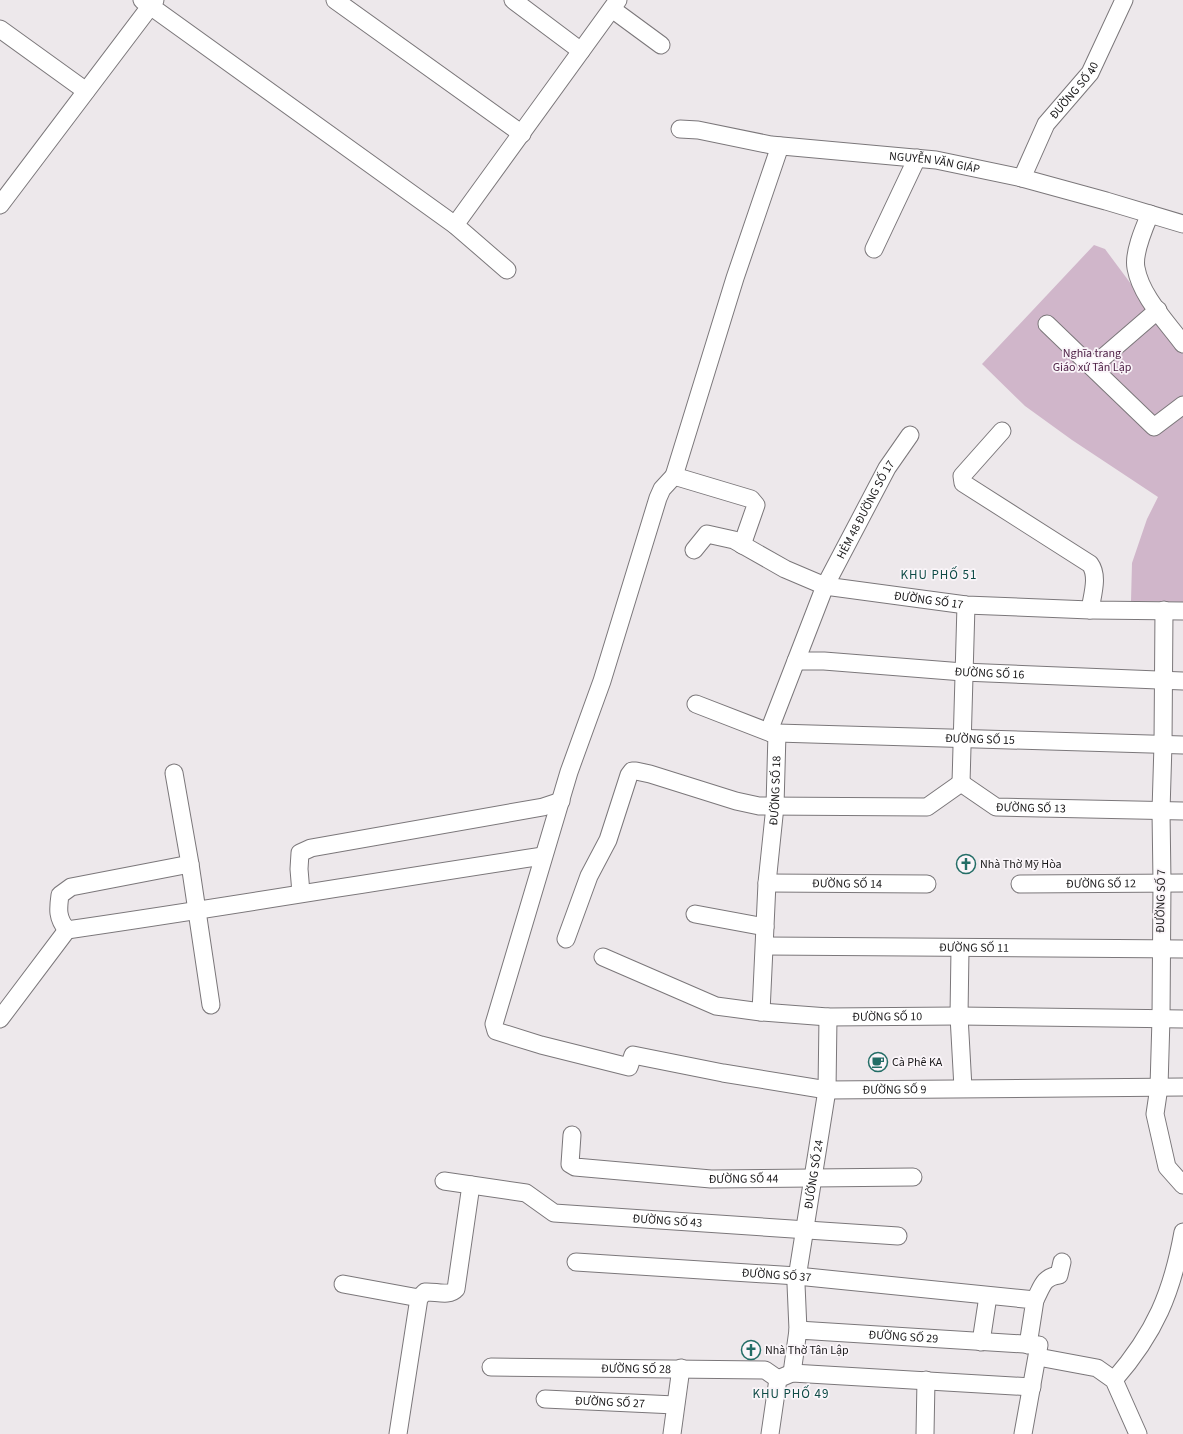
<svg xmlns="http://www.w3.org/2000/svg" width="1183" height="1434" viewBox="0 0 1183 1434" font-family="'Source Sans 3',sans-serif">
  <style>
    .green { fill: #d0b6ca }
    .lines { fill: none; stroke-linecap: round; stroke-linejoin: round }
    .minor-casing { stroke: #7b777a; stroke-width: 19 }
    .minor { stroke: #fff; stroke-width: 17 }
    .labels { text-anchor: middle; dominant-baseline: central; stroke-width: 3.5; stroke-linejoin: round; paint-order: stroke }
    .street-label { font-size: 12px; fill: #1a191a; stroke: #faf5f9 }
    .park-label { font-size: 12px; fill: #4f2247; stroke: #faf5f9 }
    .poi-label { font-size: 12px; fill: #1a191a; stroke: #faf5f9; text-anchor: start }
    .neighbourhood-label { font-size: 13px; letter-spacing: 1px; fill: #0e4b46; stroke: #faf5f9 }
  </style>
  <rect width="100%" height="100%" fill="#ede8eb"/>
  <!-- green -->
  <path class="green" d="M1094,245L1105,249L1183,354V602L1131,601L1132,563L1147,519L1158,497L1072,440L1025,406L982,364Z"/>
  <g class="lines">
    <defs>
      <g id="minor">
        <path d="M142,0L455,225L507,270"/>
        <path d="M335,0L522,134"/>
        <path d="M513,0L581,51"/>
        <path d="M612,9L661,45"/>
        <path d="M0,29L86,91"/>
        <path id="s1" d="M680,129L698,130L771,145L936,160L1022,178L1106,201L1183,224"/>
        <path id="s2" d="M1022,178L1046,124L1090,73L1124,0"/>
        <path d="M0,205L155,0"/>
        <path d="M1150,214C1144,228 1133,253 1136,268C1141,296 1166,321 1183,344"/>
        <path d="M455,225L618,0"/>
        <path d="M874,249L917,158"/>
        <path d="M1047,324L1154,427L1183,405"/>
        <path d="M1092,367L1158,310"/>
        <path d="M1002,431L962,476L963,483L1090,564C1099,576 1092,596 1090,610"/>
        <path id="s3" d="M674,476L662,489L658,498L602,681L569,772L494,1024L496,1031L541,1045L629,1067L633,1055L723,1073L827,1090L1183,1087"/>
        <path d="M742,545L756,505L751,499L674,476L735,278L780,146"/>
        <path id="s4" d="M694,550L707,534L734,540L785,569L825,586L966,605L1090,610L1183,611"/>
        <path d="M1164,610L1163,744L1161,811L1162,882L1161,1018L1159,1087L1155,1114L1167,1167L1183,1185"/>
        <path id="s5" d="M796,661H824L963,672L1183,681"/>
        <path d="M696,704L771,733"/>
        <path id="s6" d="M777,733L1183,745"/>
        <path d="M174,773L190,864L211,1005"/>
        <path d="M961,783L966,605"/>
        <path d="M190,864L71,887L60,895C58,909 57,918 67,930C226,907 384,880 543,856"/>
        <path id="s7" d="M767,883L927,884"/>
        <path id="s8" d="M1020,884L1183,883"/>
        <path d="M301,893L299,869L300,853L311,848L543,807L561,801"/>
        <path d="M695,914L765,927"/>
        <path id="s9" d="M566,939L589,876L608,840L629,775L632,771H636L650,774L736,801L759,806L927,807L961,783L996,807L1183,811"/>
        <path id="s10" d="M765,946L1183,949"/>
        <path d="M960,949L959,1016L963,1088"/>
        <path id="s11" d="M603,957L716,1006L761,1012L828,1017L959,1016L1183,1019"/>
        <path id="s12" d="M761,1012L767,883L775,806L777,733H771L772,723L825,586L887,468L910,435"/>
        <path d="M0,1019L67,930"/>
        <path id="s13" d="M572,1135L570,1164L575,1167L711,1179L913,1177"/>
        <path id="s14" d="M444,1181L526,1193L554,1213L898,1236"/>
        <path id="s15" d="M576,1262L797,1276L1035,1300L1028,1345"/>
        <path d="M343,1284L419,1298"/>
        <path d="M1035,1300C1042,1287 1043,1277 1059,1275L1062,1262"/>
        <path id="s16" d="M798,1330L796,1284L827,1090L828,1017"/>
        <path d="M981,1342L988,1296"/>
        <path d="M1038,1357L1097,1368L1114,1380L1138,1434"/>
        <path id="s17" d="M491,1367L765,1370L778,1379"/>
        <path id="s18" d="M792,1373L798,1330L1039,1345L1023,1434"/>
        <path d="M1114,1380C1155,1333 1172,1293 1183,1232"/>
        <path id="s19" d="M545,1399L675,1405"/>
        <path d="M398,1434L419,1298L425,1292C435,1291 449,1297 456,1289L471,1185"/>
        <path d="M672,1434L681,1368"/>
        <path d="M770,1434L778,1379L792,1373L1032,1387"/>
        <path d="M925,1434L926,1380"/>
      </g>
    </defs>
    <!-- minor casing -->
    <use href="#minor" class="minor-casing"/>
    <!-- minor -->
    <use href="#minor" class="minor"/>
  </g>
  <!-- icons -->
  <defs>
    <symbol id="church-ring" viewBox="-11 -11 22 22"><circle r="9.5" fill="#faf5f9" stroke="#236d66" stroke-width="1.5"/><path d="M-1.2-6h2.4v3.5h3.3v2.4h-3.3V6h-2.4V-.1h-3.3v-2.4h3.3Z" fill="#236d66"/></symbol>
    <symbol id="cafe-ring" viewBox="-11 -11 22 22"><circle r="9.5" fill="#faf5f9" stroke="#236d66" stroke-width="1.5"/><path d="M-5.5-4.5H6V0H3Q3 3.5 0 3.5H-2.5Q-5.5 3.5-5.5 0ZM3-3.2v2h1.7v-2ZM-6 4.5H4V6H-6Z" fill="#236d66"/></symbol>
  </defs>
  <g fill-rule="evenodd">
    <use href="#church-ring" x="955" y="853" width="22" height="22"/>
    <use href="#cafe-ring" x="867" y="1051" width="22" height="22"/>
    <use href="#church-ring" x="740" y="1339" width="22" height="22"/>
  </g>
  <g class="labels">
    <!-- street labels -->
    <g class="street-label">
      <text stroke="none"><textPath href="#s2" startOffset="103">ĐƯỜNG SỐ 40</textPath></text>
      <text stroke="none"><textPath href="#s1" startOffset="257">NGUYỄN VĂN GIÁP</textPath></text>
      <text stroke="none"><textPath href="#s12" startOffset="529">HẺM 48 ĐƯỜNG SỐ 17</textPath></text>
      <text stroke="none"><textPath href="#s4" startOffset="255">ĐƯỜNG SỐ 17</textPath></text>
      <text stroke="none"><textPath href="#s5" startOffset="194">ĐƯỜNG SỐ 16</textPath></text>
      <text stroke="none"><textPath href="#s6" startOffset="203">ĐƯỜNG SỐ 15</textPath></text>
      <text stroke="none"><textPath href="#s12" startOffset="222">ĐƯỜNG SỐ 18</textPath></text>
      <text stroke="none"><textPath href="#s9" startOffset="600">ĐƯỜNG SỐ 13</textPath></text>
      <text stroke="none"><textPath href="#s7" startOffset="80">ĐƯỜNG SỐ 14</textPath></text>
      <text stroke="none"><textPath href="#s8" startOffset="81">ĐƯỜNG SỐ 12</textPath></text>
      <text transform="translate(1161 901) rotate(-89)">ĐƯỜNG SỐ 7</text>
      <text stroke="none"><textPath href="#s10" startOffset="209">ĐƯỜNG SỐ 11</textPath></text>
      <text stroke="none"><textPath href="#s11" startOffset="295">ĐƯỜNG SỐ 10</textPath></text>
      <text stroke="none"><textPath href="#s3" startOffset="1001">ĐƯỜNG SỐ 9</textPath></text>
      <text stroke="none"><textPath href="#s16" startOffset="157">ĐƯỜNG SỐ 24</textPath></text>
      <text stroke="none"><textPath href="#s13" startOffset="204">ĐƯỜNG SỐ 44</textPath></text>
      <text stroke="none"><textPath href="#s14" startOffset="231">ĐƯỜNG SỐ 43</textPath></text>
      <text stroke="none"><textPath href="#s15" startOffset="201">ĐƯỜNG SỐ 37</textPath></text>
      <text stroke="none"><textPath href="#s18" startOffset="149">ĐƯỜNG SỐ 29</textPath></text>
      <text stroke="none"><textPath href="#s17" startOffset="145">ĐƯỜNG SỐ 28</textPath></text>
      <text stroke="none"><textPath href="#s19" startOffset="65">ĐƯỜNG SỐ 27</textPath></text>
    </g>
    <!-- park labels -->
    <g class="park-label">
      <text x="1092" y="353">Nghĩa trang<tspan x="1092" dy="14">Giáo xứ Tân Lập</tspan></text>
    </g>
    <!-- poi labels -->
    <g class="poi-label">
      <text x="980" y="864">Nhà Thờ Mỹ Hòa</text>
      <text x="892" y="1062">Cà Phê KA</text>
      <text x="765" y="1350">Nhà Thờ Tân Lập</text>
    </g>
    <!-- neighbourhood labels -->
    <g class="neighbourhood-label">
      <text x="939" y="575">KHU PHỐ 51</text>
      <text x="791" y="1394">KHU PHỐ 49</text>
    </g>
  </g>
</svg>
